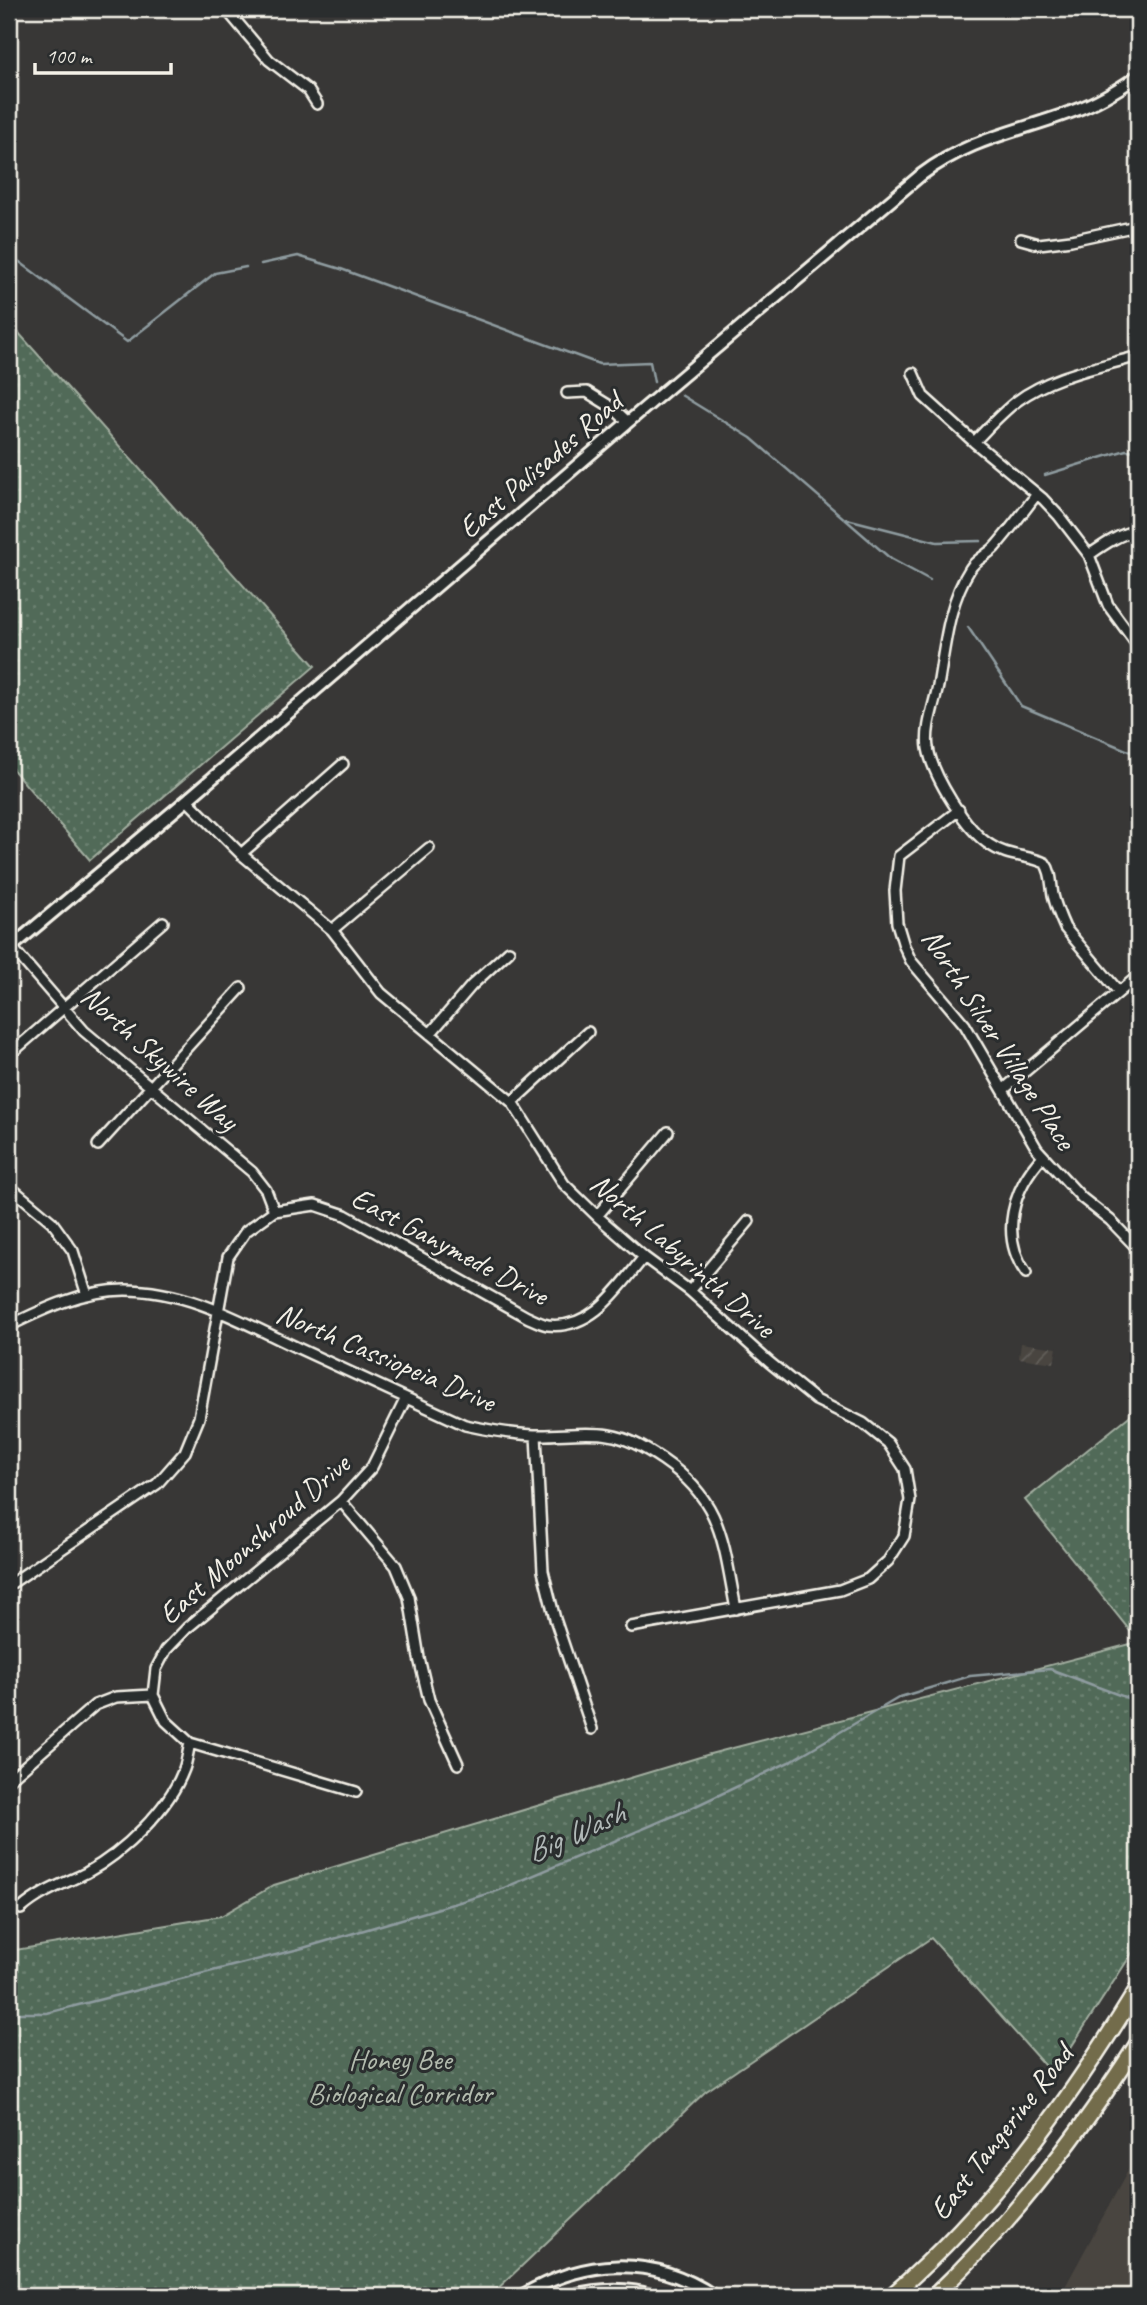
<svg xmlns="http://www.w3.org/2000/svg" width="1147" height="2305" viewBox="0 0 1147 2305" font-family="Caveat,sans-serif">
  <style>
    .built { fill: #48443f }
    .industrial { fill: url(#industrial-furrows) }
    .park { fill: url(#park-dots); stroke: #a2aea0; stroke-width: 2 }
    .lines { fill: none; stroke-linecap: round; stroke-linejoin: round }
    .stream { stroke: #8f9ca0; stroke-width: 2.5 }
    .minor-casing { stroke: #f4f1e8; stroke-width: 14 }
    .tertiary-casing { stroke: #f4f1e8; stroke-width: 16 }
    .secondary-casing { stroke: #f4f1e8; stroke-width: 18 }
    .primary-casing { stroke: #f4f1e8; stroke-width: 19 }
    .minor { stroke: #2a2d2e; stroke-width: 9 }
    .tertiary { stroke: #2a2d2e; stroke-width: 10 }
    .secondary { stroke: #2a2d2e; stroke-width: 12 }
    .primary { stroke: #736c4b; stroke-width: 14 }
    .labels { text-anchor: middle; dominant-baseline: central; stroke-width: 6; stroke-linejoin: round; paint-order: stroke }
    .street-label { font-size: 30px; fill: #f4f1e8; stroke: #2a2d2e }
    .park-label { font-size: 30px; fill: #b3bbae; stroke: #2a2d2e }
    .water-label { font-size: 32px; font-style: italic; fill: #b1b9b8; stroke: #2a2d2e }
  </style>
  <defs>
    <pattern id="industrial-furrows" width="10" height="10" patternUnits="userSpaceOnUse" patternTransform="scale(1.75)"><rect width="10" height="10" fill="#48443f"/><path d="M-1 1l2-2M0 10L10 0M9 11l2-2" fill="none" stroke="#635f5b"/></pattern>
    <pattern id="park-dots" width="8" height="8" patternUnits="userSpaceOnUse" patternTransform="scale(1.75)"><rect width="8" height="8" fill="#516a58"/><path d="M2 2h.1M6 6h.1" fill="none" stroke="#6b8070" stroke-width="1.8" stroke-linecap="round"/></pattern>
  </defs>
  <rect width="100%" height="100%" fill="#383736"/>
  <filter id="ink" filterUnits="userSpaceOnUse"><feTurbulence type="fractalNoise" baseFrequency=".0143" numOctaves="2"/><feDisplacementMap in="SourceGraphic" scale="14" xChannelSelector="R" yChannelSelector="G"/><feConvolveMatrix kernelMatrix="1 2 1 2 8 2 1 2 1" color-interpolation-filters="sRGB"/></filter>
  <g filter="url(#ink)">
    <!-- built -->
    <path class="built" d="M1131,2165H1138V2296H1060Z"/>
    <!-- industrial -->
    <path class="industrial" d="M1021,1343L1057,1348L1054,1363L1019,1358Z"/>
    <!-- park -->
    <path class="park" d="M9,322L315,666L90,860L9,765Z
      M1138,1409V1641L1025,1500Z
      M1138,1642V1944L1053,2075L931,1938L705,2092L490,2296H9V1951L221,1916L274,1885L710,1754Z"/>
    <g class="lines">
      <!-- stream -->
      <path class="stream" d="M9,254L127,342L215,273L246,267
        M261,264L298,256L341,269L599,364L650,362L654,382
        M681,395L751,438L891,559L930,580
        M1045,475L1126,450L1138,451
        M847,519L937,542L981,541
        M968,627L1021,706L1131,752H1138
        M9,2013H47L303,1948L497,1891L685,1811L789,1762L900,1697L970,1676L1050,1669L1138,1702"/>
      <defs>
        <path id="minor" d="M226,9L269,60L308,90L317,104
          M1021,239L1039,244L1071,240L1132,227L1138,228
          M913,373L923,396L974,442L1043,499L1059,516L1089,555L1108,605L1138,646
          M567,393L587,392L613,408L628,422
          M974,442C987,429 1001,413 1017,401C1052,375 1097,368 1138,356
          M1037,494C1023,512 1009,531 994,548C987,555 975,560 970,569C948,603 945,647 938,686C934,706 925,728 928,748C933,776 966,830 990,845C1007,857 1028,855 1045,863C1052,872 1051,885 1053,895C1056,907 1060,917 1065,928L1119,992
          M1089,555C1105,544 1119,534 1138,530
          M187,800L241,854L332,930L381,993L512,1102L564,1184L597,1216L644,1257L690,1291L769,1362L816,1400L863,1423L888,1443L905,1469L910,1500L904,1536L888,1561L868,1579L840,1590L631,1627
          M959,810L899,856L895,891L897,923L904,946L911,961L965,1025L1037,1149L1082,1198L1110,1220L1138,1249
          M241,854L343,764
          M332,930L429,848
          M9,944L84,1031L252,1172L266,1190L274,1211
          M430,1034L472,985L509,951
          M9,1055L163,922
          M1003,1090L1138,976
          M512,1102L588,1032
          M98,1145L241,988
          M9,1186L52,1222L73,1251L87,1295
          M597,1216L668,1132
          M1026,1273C999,1235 1013,1188 1043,1156
          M690,1291L749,1221
          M9,1326C45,1308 84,1290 125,1290C189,1290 244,1323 300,1349C355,1374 410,1400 465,1425C488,1430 510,1434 534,1435C559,1436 585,1431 609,1435C629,1438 647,1449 663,1460C723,1501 723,1543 736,1609
          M536,1435L543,1571L555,1619L592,1729
          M341,1501L396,1566L409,1597L419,1658L429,1700L458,1764
          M9,1585L157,1484L185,1452L199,1418L228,1257L246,1231L274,1211L315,1205L345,1215L527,1317C534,1320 541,1324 548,1325C593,1330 619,1287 644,1257
          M9,1780L95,1705L116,1697L153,1695
          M356,1792L190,1743L166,1721L153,1695L156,1669L166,1650L187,1628L341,1501L372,1467L406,1398
          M21,1909C40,1892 63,1884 86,1873C123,1853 169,1809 184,1769C187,1761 188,1751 190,1743"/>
        <path id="tertiary" d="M9,949L187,800L628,422L921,175C972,137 1019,132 1076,110C1098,102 1119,89 1138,76
          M521,2296C583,2259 652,2254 714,2296
          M570,2296C597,2289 627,2287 654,2296"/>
        <path id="secondary" d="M1132,9L1138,16"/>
        <path id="primary" d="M891,2296C992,2209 1069,2101 1138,1988
          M934,2296C1014,2221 1079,2135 1138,2043"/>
      </defs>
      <!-- minor casing -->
      <use href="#minor" class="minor-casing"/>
      <!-- tertiary casing -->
      <use href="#tertiary" class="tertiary-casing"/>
      <!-- secondary casing -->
      <use href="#secondary" class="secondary-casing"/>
      <!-- primary casing -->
      <use href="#primary" class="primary-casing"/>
      <!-- minor -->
      <use href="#minor" class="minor"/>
      <!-- tertiary -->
      <use href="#tertiary" class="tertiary"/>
      <!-- secondary -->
      <use href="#secondary" class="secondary"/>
      <!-- primary -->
      <use href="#primary" class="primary"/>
    </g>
  </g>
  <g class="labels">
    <!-- street labels -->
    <g class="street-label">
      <text transform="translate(540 465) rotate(-41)">East Palisades Road</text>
      <text transform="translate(999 1039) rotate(57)">North Silver Village Place</text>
      <text transform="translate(160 1058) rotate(42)">North Skywire Way</text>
      <text transform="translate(450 1246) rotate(28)">East Ganymede Drive</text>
      <text transform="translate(683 1255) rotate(41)">North Labyrinth Drive</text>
      <text transform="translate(386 1357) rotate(23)">North Cassiopeia Drive</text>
      <text transform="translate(254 1539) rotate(-41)">East Moonshroud Drive</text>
      <text transform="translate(1001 2132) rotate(-52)">East Tangerine Road</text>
    </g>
    <!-- park labels -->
    <g class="park-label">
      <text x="400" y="2059">Honey Bee<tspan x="400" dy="34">Biological Corridor</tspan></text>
    </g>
    <!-- water labels -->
    <g class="water-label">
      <text transform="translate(575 1832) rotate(-24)">Big Wash</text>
    </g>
  </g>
  <!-- margin -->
  <rect width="1147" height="2305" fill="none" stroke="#2a2d2e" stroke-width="35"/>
  <rect x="18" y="18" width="1112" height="2270" fill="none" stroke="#f4f1e8" stroke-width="2.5" filter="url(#ink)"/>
  <!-- scale -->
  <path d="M35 63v10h136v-10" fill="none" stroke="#f4f1e8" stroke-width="3.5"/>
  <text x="46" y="63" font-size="21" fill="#f4f1e8" stroke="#2a2d2e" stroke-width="5" paint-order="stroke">100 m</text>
</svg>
